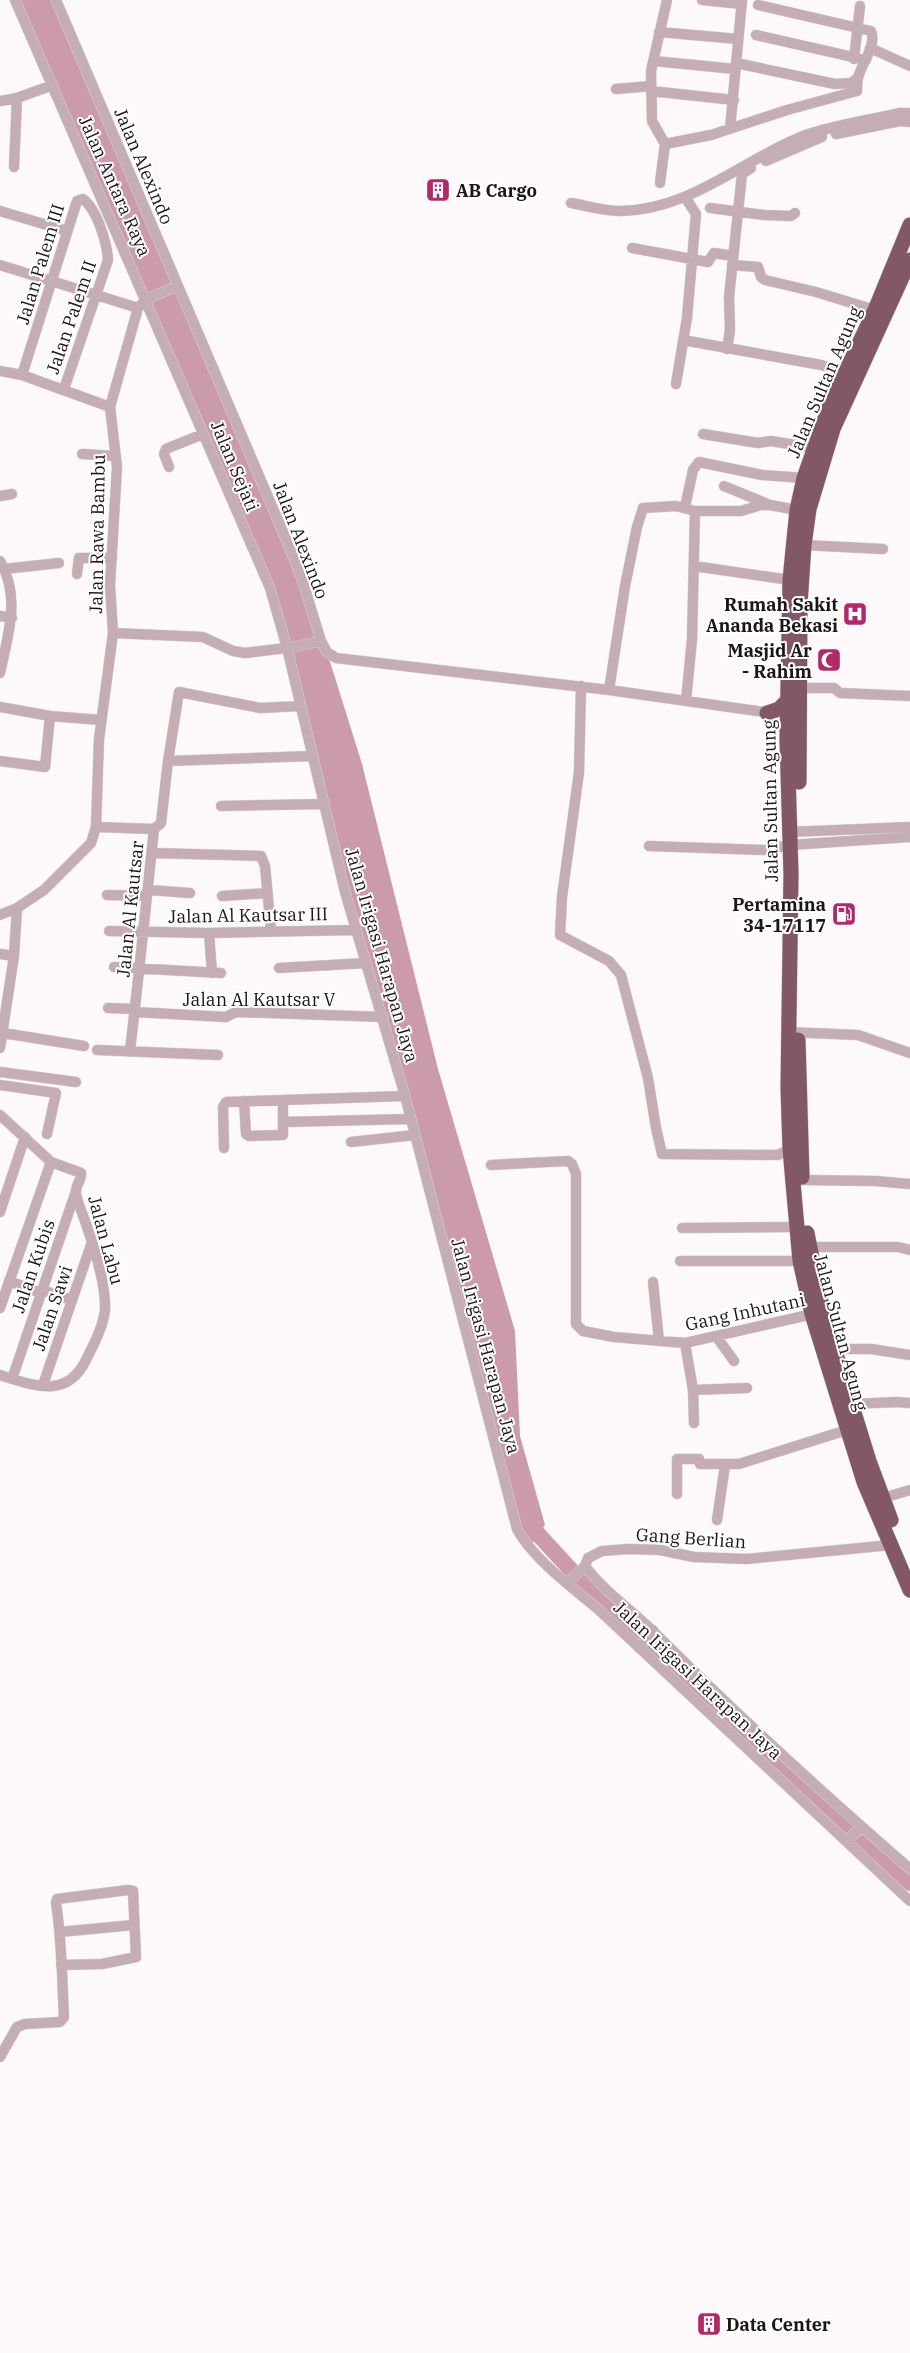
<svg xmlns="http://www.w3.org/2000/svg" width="910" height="2353" viewBox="0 0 910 2353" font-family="'IBM Plex Serif',serif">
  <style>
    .water { fill: #cb9baa }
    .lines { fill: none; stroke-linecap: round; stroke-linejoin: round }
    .river { stroke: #cb9baa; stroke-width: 16 }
    .minor-casing { stroke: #d9d4d6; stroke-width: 11 }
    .highway-casing { stroke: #d9d4d6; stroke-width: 16 }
    .minor { stroke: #c4aeb4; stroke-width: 10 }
    .highway { stroke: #835866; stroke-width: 15 }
    .labels { text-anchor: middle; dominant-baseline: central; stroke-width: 4; stroke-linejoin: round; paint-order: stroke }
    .street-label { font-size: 18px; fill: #1d1518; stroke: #fff }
    .poi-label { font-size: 18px; font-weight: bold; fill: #1d1518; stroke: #fff; text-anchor: end }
  </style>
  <rect width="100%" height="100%" fill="#fdf8fa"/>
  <!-- water -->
  <path class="water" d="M17,0H56L277,518L327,652L362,764L438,1069L515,1331L520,1436L545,1525L530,1547L519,1533L270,588Z"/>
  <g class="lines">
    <!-- river -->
    <path class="river" d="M527,1515L537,1533L571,1570L910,1883"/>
    <defs>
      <path id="minor" d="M15,0L270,588L287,648L345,892L405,1096L517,1529C532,1558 574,1589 599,1610L910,1901
        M56,0L286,539L302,579L321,641L327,652L336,658L609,690L771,713
        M702,0L742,4
        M659,32L738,39
        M756,35L866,60
        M870,48L910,66
        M854,59L860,6
        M654,61L735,69
        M736,63L835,84L851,83L858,78
        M616,89L651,86
        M651,91L734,100
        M0,101L17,98L53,85
        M730,129L742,0
        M836,134L900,121L910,122
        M665,144L711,135L787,110L857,91C857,87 857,82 858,78C861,64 877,46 871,31L758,5
        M766,161L822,137
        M14,167L17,98
        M660,183L665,144L652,121L651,71L667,0
        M571,203C588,206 604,211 621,211C690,210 741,161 803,136C830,126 870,120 899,113H910
        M710,208L764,215L791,216L795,213
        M0,211L67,231
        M632,248L708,262L714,253L733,256
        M0,265L138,308L147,299L177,286
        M732,265L758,267L761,277L765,280L816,292L875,310
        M683,340L821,365L845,372
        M727,349L730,330L729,297L742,174L751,168
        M0,371L22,375L110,407
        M22,375L77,201L83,199C97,209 107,243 108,260L64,389
        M676,384L687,318L696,214L685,197
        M703,434L758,443L771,441L814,448
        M82,454L116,456
        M169,467L164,454L166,449L203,434
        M724,486L770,505L797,510
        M0,496L12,494
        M685,507L693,470L699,462L762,475L804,478
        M804,545L883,549
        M0,561C21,597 8,635 0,673
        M694,566L790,580
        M4,569L59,563
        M77,574L79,558H112
        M0,616L12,618
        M113,633L110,585L117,467L110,407L138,308
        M581,686L579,772L562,897L560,935L609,961L621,975L648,1078L656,1128L662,1154L778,1155L790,1149
        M794,688H834L840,693L910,696
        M609,690L625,586L637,527L643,508L676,506L695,511H741L761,505H770
        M686,701L692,639L695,511
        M0,707L50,716L101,720
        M0,761L45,767L50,716
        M168,761L179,692L260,708L300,706
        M221,806L325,804
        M96,827L154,829C146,903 139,976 130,1050
        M154,829L161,823L168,761L312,756
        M789,832L910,827
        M649,846L765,850L790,845L910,837
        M152,853L261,856L265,866L271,930
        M149,890L190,893
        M107,895L146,896
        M222,896L267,893
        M0,915L17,908L44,890L91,843L96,827L99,739L113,633L203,637L233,651L245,653L294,647L321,641
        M109,931L209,933L356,930
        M209,933L212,973
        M0,954L14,956
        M114,967L221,973
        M279,968L366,963
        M108,1008L135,1009
        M135,1012L226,1017L236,1012L383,1017
        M788,1032L858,1035L910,1053
        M3,1033L84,1046
        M0,1048L14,956L17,908
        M97,1050L218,1055
        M0,1072L76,1082
        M0,1085L56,1093L47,1134
        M244,1101L246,1134L249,1136L283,1135V1101
        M0,1115L51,1162L81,1173C82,1180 76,1184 76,1191C75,1198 85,1219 87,1227C95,1250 106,1286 105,1310C103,1327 94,1344 86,1360C67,1399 35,1386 0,1375
        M283,1122L410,1119
        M351,1142L415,1135
        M224,1148L223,1107L226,1102L405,1096
        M491,1165L568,1161L572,1164L576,1174V1324L583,1331L614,1337L685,1343L817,1313
        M802,1180L875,1181L910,1184
        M0,1212L25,1137
        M682,1228L797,1227
        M809,1247H898L910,1250
        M680,1261H800
        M9,1281L41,1293
        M653,1282L659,1341
        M42,1290L72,1300
        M0,1308L51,1162
        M716,1336L734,1361
        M685,1343L693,1390L694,1423
        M835,1349H871L910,1355
        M12,1379L76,1191
        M43,1385L92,1242
        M693,1390L747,1388
        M853,1404L896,1402L910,1403
        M677,1494V1459H699L700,1464H739L847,1430
        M883,1498L910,1490
        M717,1520L725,1465
        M585,1566C606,1594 635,1612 659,1637C740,1718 824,1794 910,1869
        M585,1566L588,1558L602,1551L629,1549L660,1550L694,1557L747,1559L891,1545
        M567,1583L585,1566
        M639,1648L653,1630
        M847,1840L862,1827
        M60,1932L133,1925
        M0,2057L17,2027L25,2024L60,2022L64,2017C62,1979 62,1941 56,1903L57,1899L128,1890L133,1891L136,1957L102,1964L61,1965"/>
      <path id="highway" d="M910,225L875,310L829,407L804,478L797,510L790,580L787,739L791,874L788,1088L790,1149L800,1261L812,1314L864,1482L910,1590
        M767,713L779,709L788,700
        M799,782L800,604L804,545L809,509L833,429L910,260
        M798,1040L802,1177
        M807,1233L823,1312L869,1461L891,1520"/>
    </defs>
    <!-- minor casing -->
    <use href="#minor" class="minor-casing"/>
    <!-- highway casing -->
    <use href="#highway" class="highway-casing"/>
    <!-- minor -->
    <use href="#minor" class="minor"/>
    <!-- highway -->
    <use href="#highway" class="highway"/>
  </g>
  <!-- icons -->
  <defs>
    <symbol id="building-square" viewBox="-11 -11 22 22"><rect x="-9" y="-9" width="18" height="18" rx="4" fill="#b22969" stroke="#fff"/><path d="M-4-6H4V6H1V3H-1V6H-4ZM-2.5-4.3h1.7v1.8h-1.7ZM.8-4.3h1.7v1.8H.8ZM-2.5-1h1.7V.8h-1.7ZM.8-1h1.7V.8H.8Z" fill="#fff"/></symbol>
    <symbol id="hospital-square" viewBox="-11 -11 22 22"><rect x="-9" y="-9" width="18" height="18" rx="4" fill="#b22969" stroke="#fff"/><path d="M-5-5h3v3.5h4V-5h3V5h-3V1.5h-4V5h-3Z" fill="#fff"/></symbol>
    <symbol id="mosque-square" viewBox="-11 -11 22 22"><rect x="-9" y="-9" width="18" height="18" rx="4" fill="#b22969" stroke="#fff"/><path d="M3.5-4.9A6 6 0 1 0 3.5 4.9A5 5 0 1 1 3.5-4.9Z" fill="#fff"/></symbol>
    <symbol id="fuel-square" viewBox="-11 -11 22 22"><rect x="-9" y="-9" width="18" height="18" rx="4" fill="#b22969" stroke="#fff"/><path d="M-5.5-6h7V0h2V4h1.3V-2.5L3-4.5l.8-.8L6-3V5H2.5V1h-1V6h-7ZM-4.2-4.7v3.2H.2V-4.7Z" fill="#fff"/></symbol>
  </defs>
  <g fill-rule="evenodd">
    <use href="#building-square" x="424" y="176" width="28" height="28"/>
    <use href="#hospital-square" x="841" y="600" width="28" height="28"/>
    <use href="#mosque-square" x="815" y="646" width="28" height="28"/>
    <use href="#fuel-square" x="830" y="900" width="28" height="28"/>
    <use href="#building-square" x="695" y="2310" width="28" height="28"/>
  </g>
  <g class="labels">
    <!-- street labels -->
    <g class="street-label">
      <text transform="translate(144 166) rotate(67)">Jalan Alexindo</text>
      <text transform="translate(115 186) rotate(66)">Jalan Antara Raya</text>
      <text transform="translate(40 264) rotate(-73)">Jalan Palem III</text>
      <text transform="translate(71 317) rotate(-71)">Jalan Palem II</text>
      <text transform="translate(824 382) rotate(-67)">Jalan Sultan Agung</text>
      <text transform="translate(235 466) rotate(67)">Jalan Sejati</text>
      <text transform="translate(97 534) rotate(-89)">Jalan Rawa Bambu</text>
      <text transform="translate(301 540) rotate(69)">Jalan Alexindo</text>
      <text transform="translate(770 801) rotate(-91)">Jalan Sultan Agung</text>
      <text transform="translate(130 909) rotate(-84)">Jalan Al Kautsar</text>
      <text transform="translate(248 915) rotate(-1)">Jalan Al Kautsar III</text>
      <text transform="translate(382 955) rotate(74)">Jalan Irigasi Harapan Jaya</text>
      <text x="259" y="999">Jalan Al Kautsar V</text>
      <text transform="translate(106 1240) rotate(75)">Jalan Labu</text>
      <text transform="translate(33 1266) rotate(-71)">Jalan Kubis</text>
      <text transform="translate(52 1308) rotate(-71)">Jalan Sawi</text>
      <text transform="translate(745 1312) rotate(-12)">Gang Inhutani</text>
      <text transform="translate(841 1332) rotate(75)">Jalan Sultan Agung</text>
      <text transform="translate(486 1346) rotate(75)">Jalan Irigasi Harapan Jaya</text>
      <text transform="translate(691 1538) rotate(4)">Gang Berlian</text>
      <text transform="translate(698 1680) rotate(43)">Jalan Irigasi Harapan Jaya</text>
    </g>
    <!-- poi labels -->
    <g class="poi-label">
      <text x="456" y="190" text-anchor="start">AB Cargo</text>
      <text x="838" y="604">Rumah Sakit<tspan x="838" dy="21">Ananda Bekasi</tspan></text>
      <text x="812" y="650">Masjid Ar<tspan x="812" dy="21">- Rahim</tspan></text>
      <text x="826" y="904">Pertamina<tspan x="826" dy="21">34-17117</tspan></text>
      <text x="726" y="2324" text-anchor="start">Data Center</text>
    </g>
  </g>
</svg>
